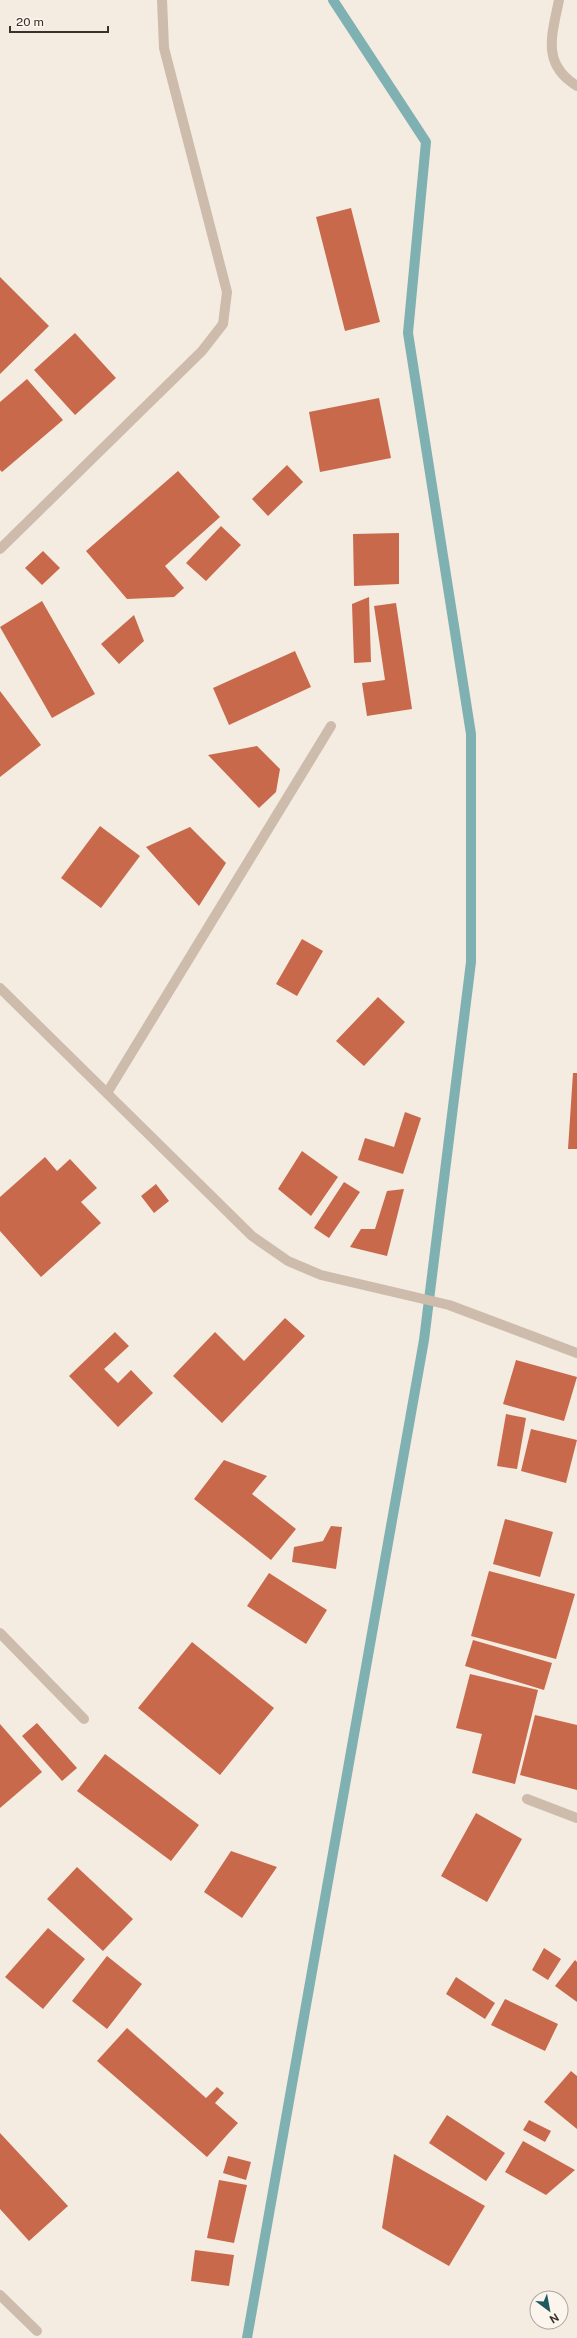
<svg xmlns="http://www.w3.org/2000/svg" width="577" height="2338" viewBox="0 0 577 2338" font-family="'Public Sans',sans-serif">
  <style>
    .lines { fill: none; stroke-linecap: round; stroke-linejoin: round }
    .stream { stroke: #7fb0b2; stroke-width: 10 }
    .building { fill: #c8694b }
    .minor { stroke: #cdbbac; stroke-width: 10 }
  </style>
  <rect width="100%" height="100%" fill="#f4ebe1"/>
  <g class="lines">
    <!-- stream -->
    <path class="stream" d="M247,2338L424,1340L471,962V734L408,333L426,142L333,0"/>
  </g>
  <!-- building -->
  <path class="building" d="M351,208L380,322L345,331L316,217Z
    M0,277L49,326L0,374Z
    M75,333L116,378L75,415L34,370Z
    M27,379L63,420L2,472L0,470V402Z
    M379,398L391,458L320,472L309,412Z
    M287,465L303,482L268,516L252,499Z
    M178,471L220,517L165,566L184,588L174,597L127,599L86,551Z
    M221,526L241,545L206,581L186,563Z
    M399,533V584L354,586L353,534Z
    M43,551L60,568L42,585L25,568Z
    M369,597L371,662L354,663L352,604Z
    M42,601L95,694L52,718L0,627Z
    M396,603L412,709L367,716L362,683L385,680L374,606Z
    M134,615L144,641L119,664L101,644Z
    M295,651L311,687L229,725L213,688Z
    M0,691L41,745L0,777Z
    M257,746L280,769L276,792L259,808L208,755Z
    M100,826L140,856L101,908L61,878Z
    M190,827L226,863L199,906L146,847Z
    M302,939L323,951L297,996L276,984Z
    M378,997L405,1022L364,1066L336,1041Z
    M573,1073H577V1149H568Z
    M405,1112L421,1118L403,1174L358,1160L365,1138L394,1147Z
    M302,1151L338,1177L311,1216L278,1189Z
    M45,1157L57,1171L70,1159L97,1188L81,1202L101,1223L41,1277L0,1231V1197Z
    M344,1182L360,1192L329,1238L314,1228Z
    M156,1184L169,1201L154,1213L141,1196Z
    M404,1189L387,1256L350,1247L361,1229H375L387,1191Z
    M285,1318L305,1336L222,1423L173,1376L215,1332L244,1361Z
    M115,1332L129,1346L104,1369L118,1383L131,1370L153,1393L118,1427L69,1376Z
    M516,1360L577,1377L564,1421L503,1404Z
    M506,1414L526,1418L517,1469L497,1466Z
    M531,1429L577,1440L566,1483L521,1471Z
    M224,1460L267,1476L252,1494L296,1529L271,1560L194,1499Z
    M505,1519L553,1532L540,1577L493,1564Z
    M331,1526L342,1527L336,1569L292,1562L294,1547L323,1541Z
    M489,1571L575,1594L556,1659L471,1636Z
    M269,1573L327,1610L306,1644L247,1606Z
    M473,1640L552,1663L544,1690L465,1666Z
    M192,1642L274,1708L220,1775L138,1708Z
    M470,1674L538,1690L515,1784L472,1773L482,1734L456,1728Z
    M535,1715L577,1725V1790L520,1775Z
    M37,1723L77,1768L62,1781L22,1736Z
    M0,1724L42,1772L0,1808Z
    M105,1754L199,1825L171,1861L77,1791Z
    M476,1813L522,1839L487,1902L441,1876Z
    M231,1851L277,1867L242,1918L204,1892Z
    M77,1867L133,1919L103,1951L47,1899Z
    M48,1928L85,1959L43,2009L5,1977Z
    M544,1948L561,1959L548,1980L532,1970Z
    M107,1956L142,1984L107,2029L72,2001Z
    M575,1960L577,1962V2002L555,1986Z
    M456,1977L495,2003L485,2019L446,1994Z
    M505,1999L558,2024L545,2051L491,2025Z
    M127,2028L206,2098L217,2087L224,2093L215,2103L238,2123L207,2157L97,2061Z
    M571,2071L577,2076V2129L544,2102Z
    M447,2115L505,2153L486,2181L429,2143Z
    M529,2120L551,2131L545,2142L523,2130Z
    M0,2133L68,2206L29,2241L0,2209Z
    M523,2141L575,2170L546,2195L505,2172Z
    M394,2154L485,2206L449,2266L382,2228Z
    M228,2156L251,2162L246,2180L223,2173Z
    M219,2180L247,2185L234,2243L207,2238Z
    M195,2250L234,2255L229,2286L191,2281Z"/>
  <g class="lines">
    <!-- minor -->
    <path class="minor" d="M559,0C552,35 541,64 577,86
      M0,549L202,351L223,324L227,292L164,48L162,0
      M0,988L252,1236L288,1261L321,1275L449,1305L577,1353
      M107,1093L331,726
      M0,1633L84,1719
      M527,1799L577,1818
      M0,2295L37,2331"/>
  </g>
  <!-- north arrow -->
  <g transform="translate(549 2310) rotate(148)"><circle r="19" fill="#fbf5ee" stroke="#aea6a0"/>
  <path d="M0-3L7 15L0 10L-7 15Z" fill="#1f5a5e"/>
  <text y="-6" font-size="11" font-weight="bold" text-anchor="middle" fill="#3b302b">N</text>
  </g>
  <!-- scale -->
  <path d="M10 26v6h98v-6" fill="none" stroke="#3b302b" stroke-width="2"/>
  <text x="16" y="26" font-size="12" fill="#3b302b" stroke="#fbf5ee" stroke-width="3" paint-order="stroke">20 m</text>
</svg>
